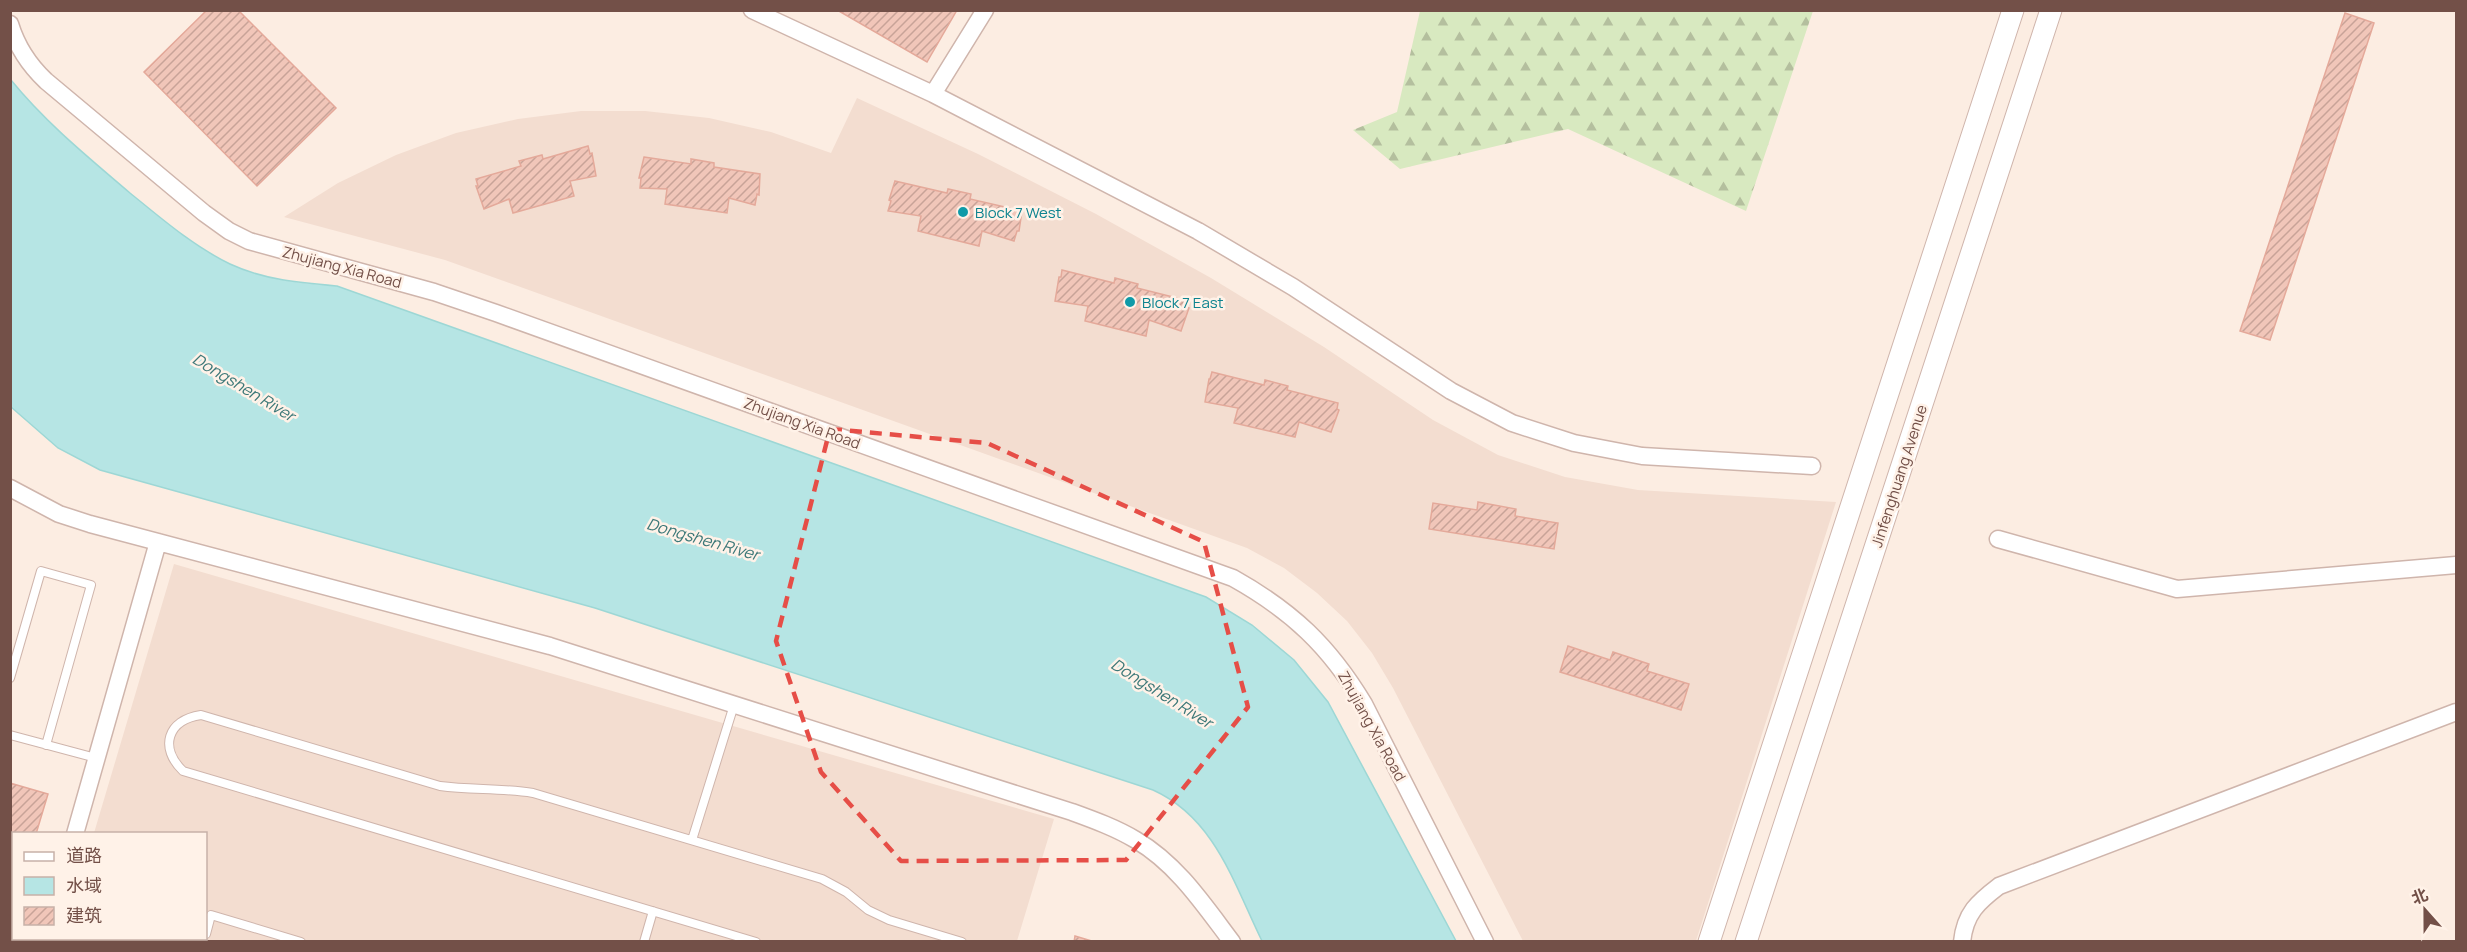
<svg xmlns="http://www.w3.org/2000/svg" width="2467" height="952" viewBox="0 0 2467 952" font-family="Manrope,'Noto Sans SC',sans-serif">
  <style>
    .residential { fill: #f3ddd0 }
    .forest { fill: url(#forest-firs) }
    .water { fill: #b6e5e4; stroke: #9dd7d5; stroke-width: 1.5 }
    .building { fill: url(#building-hatch); stroke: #e4a99a; stroke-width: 1.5 }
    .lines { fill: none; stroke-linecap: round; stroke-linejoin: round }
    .service-casing { stroke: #cfb5ac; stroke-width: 10 }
    .minor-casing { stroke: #cfb5ac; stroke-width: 19 }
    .tertiary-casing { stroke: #cfb5ac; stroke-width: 23 }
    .service { stroke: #fff; stroke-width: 8 }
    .minor { stroke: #fff; stroke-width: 16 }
    .tertiary { stroke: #fff; stroke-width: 21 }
    .marked { fill: none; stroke: #e64e47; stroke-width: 4.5; stroke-dasharray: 12 8; stroke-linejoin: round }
    .culture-dot { fill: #0f9aa8; stroke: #fff2e8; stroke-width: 2 }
    .labels { text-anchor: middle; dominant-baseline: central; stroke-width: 5; stroke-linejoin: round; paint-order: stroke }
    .culture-label { font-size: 15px; fill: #0d838f; stroke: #fff2e8; text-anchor: start }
    .street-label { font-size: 15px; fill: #735048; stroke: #fff2e8 }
    .water-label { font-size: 16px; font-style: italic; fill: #3c7878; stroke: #fff2e8 }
  </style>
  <defs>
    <pattern id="forest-firs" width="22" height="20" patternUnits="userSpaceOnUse" patternTransform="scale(1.5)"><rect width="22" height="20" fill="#d8e9c0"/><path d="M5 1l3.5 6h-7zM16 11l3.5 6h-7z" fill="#b4bf9e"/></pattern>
    <pattern id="building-hatch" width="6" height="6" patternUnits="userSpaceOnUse" patternTransform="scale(1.5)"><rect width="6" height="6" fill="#f1c6b9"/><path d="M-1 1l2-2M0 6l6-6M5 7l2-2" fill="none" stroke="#c8a398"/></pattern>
  </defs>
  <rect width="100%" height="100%" fill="#fcede2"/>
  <!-- residential -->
  <path class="residential" d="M857,98L978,154L1096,214L1211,278L1324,347L1433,420L1498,455L1565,477L1638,490L1836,502L1696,941H1523L1393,688L1372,653L1347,621L1317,593L1284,568L1247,548L445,260L284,217L338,183L396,155L456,133L518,119L581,111H645L709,118L771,132L831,153Z
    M174,564L1054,819L1017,941L73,942L72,939L206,938V834L94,833Z"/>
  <!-- forest -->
  <path class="forest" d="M1420,11V10L1813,11L1746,211L1568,129L1400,169L1353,130L1397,112Z"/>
  <!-- water -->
  <path class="water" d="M11,80C46,123 88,157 130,193C162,219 193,246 230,264C264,280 301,283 337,286L1206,597L1252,625L1294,660L1328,702L1456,941H1262C1234,884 1215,818 1153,790L595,608L100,470L58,448L11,407Z"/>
  <!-- building -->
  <path class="building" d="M207,10H238L336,108L257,186L144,72Z
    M837,10H957L927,62Z
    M2345,13L2374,23L2270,340L2240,331Z
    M588,146L590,154L592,153L596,176L570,181L574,196L513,213L509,199L484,209L476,186H478L476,179L521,166L519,161L542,155L543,159Z
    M644,157L691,164V159L714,163V167L760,174L759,195L757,194L755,205L729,198L727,213L665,204L667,189L640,188L641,178H639Z
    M895,181L947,193L948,189L971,194L970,199L1022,211L1019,231H1017L1014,241L982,231L979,246L918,231L921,216L888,211L891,201L889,200Z
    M1062,270L1114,283L1115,278L1138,284L1137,288L1189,301L1187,307L1189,308L1181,331L1149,320L1146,336L1085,321L1088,306L1055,301L1059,277H1061Z
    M1212,372L1264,385L1265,380L1288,386L1287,390L1338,403L1337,409L1339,410L1331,432L1299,422L1295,437L1234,423L1238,408L1205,402L1209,379H1210Z
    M1478,502L1516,509L1515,516L1558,523L1554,549L1429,529L1433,503L1477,510Z
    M1568,646L1610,660L1613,652L1649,664L1647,671L1689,684L1681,710L1560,672Z
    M10,783L48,794L36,834H14V837L10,836Z
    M1075,936L1095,942H1074Z"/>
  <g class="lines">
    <defs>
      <path id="service" d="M10,678L41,571L91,585L46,745
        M10,735L96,758
        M692,840L734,705
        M10,849L14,850
        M10,882L14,874
        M10,906L14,911
        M206,934L211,915L301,942
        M88,938L98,942
        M644,942L653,911
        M756,942L183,771C159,748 167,720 201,715L440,786C471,790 502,788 533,793L822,879L846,892L868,910L889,920L962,942"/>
      <path id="minor" d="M752,10L933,94L1198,231L1293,287L1451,391L1512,423L1574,443L1642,456L1812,466
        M10,24C17,47 29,65 46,81L204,213L229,231L249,241L434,292L496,313L1233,578C1292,611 1329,646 1364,704L1485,942
        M933,94L985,10
        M10,488L59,514L90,524L550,646L1072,812C1094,820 1116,828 1136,840C1177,864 1204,905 1232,942
        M1998,539L2177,589L2456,565
        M75,834L158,542
        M44,942L45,938
        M1962,942C1965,913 1978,902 1999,886L2456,712"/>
      <path id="tertiary" d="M1709,942L2013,10
        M1746,942L2051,10"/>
    </defs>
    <!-- service casing -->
    <use href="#service" class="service-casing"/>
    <!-- minor casing -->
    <use href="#minor" class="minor-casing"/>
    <!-- tertiary casing -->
    <use href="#tertiary" class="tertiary-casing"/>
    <!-- service -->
    <use href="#service" class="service"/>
    <!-- minor -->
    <use href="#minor" class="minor"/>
    <!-- tertiary -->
    <use href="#tertiary" class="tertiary"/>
  </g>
  <!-- marked area -->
  <path class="marked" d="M830,429L987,443L1204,542L1248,707L1126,860L901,861L821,772L776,641Z"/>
  <!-- markers -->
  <g class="culture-dot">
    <circle cx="963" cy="212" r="6"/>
    <circle cx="1130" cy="302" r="6"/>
  </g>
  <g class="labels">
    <!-- culture labels -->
    <g class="culture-label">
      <text x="975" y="212">Block 7 West</text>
      <text x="1142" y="302">Block 7 East</text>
    </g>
    <!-- street labels -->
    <g class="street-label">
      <text transform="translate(342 267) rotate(15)">Zhujiang Xia Road</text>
      <text transform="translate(802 423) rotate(20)">Zhujiang Xia Road</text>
      <text transform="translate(1899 476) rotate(-72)">Jinfenghuang Avenue</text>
      <text transform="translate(1372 726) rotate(61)">Zhujiang Xia Road</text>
    </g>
    <!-- water labels -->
    <g class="water-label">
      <text transform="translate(244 387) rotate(31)">Dongshen River</text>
      <text transform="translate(703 539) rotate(16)">Dongshen River</text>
      <text transform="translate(1162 693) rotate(32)">Dongshen River</text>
    </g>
  </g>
  <!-- border -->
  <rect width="2467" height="952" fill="none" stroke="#735048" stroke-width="24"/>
  <!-- legend -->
  <rect x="12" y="832" width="195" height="108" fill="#fff2e8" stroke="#c7b1a8" stroke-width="1.5"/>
  <rect x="24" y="852" width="30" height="9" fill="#ffffff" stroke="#c7b1a8" stroke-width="1.5"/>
  <text x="66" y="862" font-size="18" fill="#735048">道路</text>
  <rect x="24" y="877" width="30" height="18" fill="#b6e5e4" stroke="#c7b1a8" stroke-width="1.5"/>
  <text x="66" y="892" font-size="18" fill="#735048">水域</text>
  <rect x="24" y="907" width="30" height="18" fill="url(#building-hatch)" stroke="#c7b1a8" stroke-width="1.5"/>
  <text x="66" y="922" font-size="18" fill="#735048">建筑</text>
  <!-- north arrow -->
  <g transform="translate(2425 910) rotate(339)" stroke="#fff2e8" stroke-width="4.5" paint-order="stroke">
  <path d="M0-4.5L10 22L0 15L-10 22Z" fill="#735048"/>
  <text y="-9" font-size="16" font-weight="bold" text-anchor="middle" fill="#735048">北</text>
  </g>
</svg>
